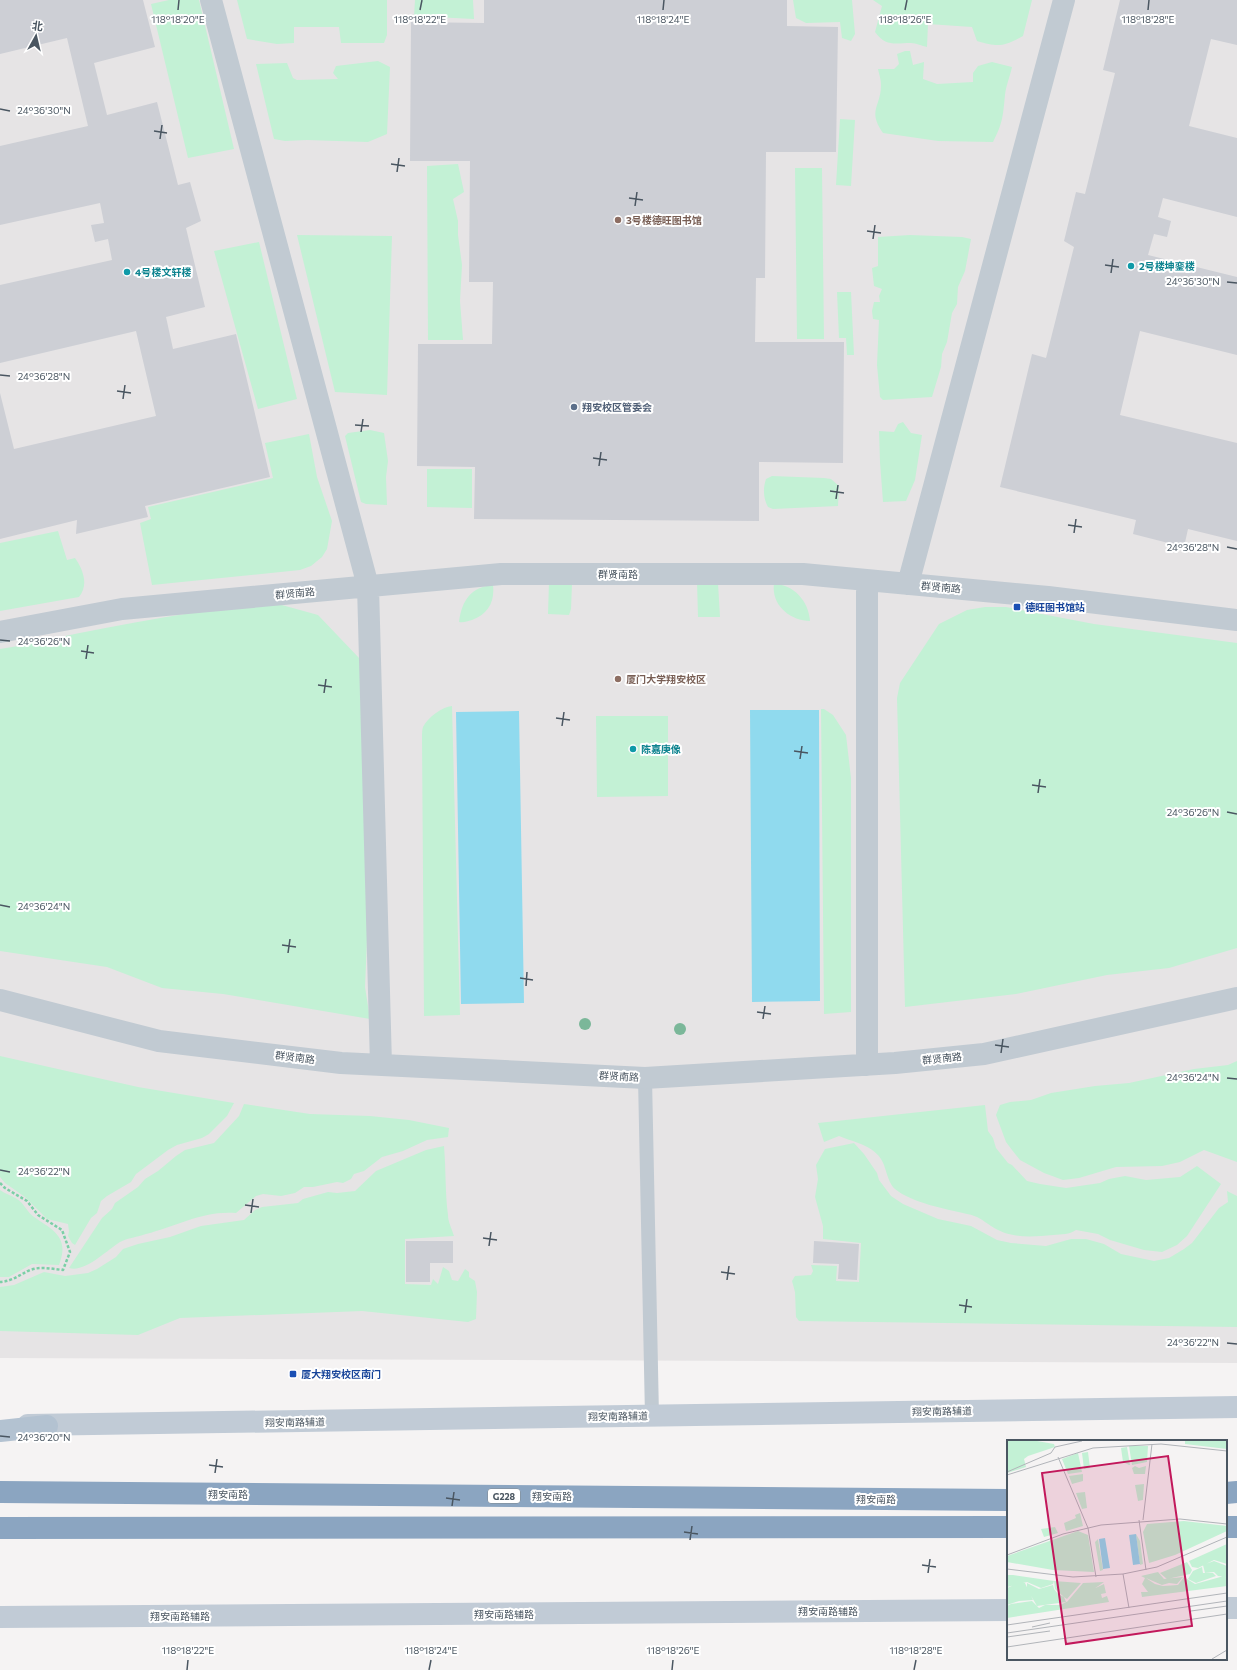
<svg xmlns="http://www.w3.org/2000/svg" width="1237" height="1670" viewBox="0 0 1237 1670" font-family="Commissioner,'Noto Sans SC',sans-serif">
  <style>
    .education { fill: #e6e4e5 }
    .green { fill: #c3f1d5 }
    .water { fill: #90daee }
    .building { fill: #cdcfd5 }
    .lines { fill: none; stroke-linecap: round; stroke-linejoin: round }
    .path { stroke: #7ad0a6; stroke-width: 2.5; stroke-dasharray: 3 2; stroke-linecap: butt }
    .lane { stroke: #c1cad2; stroke-width: 14 }
    .street { stroke: #c1cad2; stroke-width: 22 }
    .secondary { stroke: #c1cbd6; stroke-width: 22 }
    .primary { stroke: #b3c2d1; stroke-width: 22 }
    .highway { stroke: #8ba5c1; stroke-width: 22 }
    .tree { fill: #7bb799 }
    .ticks { fill: none; stroke: #4a5661; stroke-width: 1.5 }
    .education-dot { fill: #8d6e63; stroke: #fff; stroke-width: 1.5 }
    .culture-dot { fill: #0f9aa8; stroke: #fff; stroke-width: 1.5 }
    .service-dot { fill: #5c6f8a; stroke: #fff; stroke-width: 1.5 }
    .transit-dot { fill: #1a4fb4; stroke: #fff; stroke-width: 1.5 }
    .labels { text-anchor: middle; dominant-baseline: central; stroke-width: 4; stroke-linejoin: round; paint-order: stroke }
    .shield { fill: #fff; stroke: #808990; stroke-width: 1 }
    .shield-label { font-size: 9px; font-weight: bold; fill: #4a5661 }
    .education-label { font-size: 10px; font-weight: bold; fill: #785e54; stroke: #fff; text-anchor: start }
    .culture-label { font-size: 10px; font-weight: bold; fill: #0d838f; stroke: #fff; text-anchor: start }
    .service-label { font-size: 10px; font-weight: bold; fill: #4e5e75; stroke: #fff; text-anchor: start }
    .street-label { font-size: 10px; fill: #4a5661; stroke: #fff }
    .transit-label { font-size: 10px; font-weight: bold; fill: #164399; stroke: #fff; text-anchor: start }
    .inset-road { fill: none; stroke: #b1b4b9; stroke-width: 1 }
    .view { fill: #c2185b; fill-opacity: 0.15; stroke: #c2185b; stroke-width: 2 }
    .inset-edge { fill: none; stroke: #4a5661; stroke-width: 2 }
    .ticks-label { font-size: 10px; text-anchor: middle; fill: #4a5661; stroke: #fff; stroke-width: 4; stroke-linejoin: round; paint-order: stroke }
  </style>
  <rect width="100%" height="100%" fill="#f5f3f3"/>
  <!-- education -->
  <path class="education" d="M0,0H1237V1363L0,1358Z"/>
  <!-- green -->
  <path class="green" d="M169,0H199L234,149L188,158L151,4Z
    M237,0H387V35L384,43H341L339,27H294V43L277,44L247,39Z
    M415,0H473L474,19L414,16Z
    M793,0H852L855,34L851,41L842,38L840,22L806,23L796,18Z
    M873,0H1032L1023,36C1003,47 998,47 977,41L972,27L928,24L927,47C922,46 916,43 911,43C895,43 886,47 875,32L882,6Z
    M905,51H910L913,65L924,62L923,79L937,84L973,82V73L978,66L992,62L1012,67C1010,76 1006,86 1005,95C1003,115 1003,123 993,142L938,141L883,133C867,110 881,107 881,85C881,79 879,74 878,69H894L899,64L897,54Z
    M378,61L390,67L387,134L368,142L307,140L285,141L274,139L256,64L287,63L293,78L297,80L338,79L333,73L336,66Z
    M840,119L855,120L851,186L836,185Z
    M458,164L464,192L453,199L458,221V235L462,265L460,301L463,340H428L427,166Z
    M795,168H822L824,339H797Z
    M297,235L392,236L387,395L335,392Z
    M910,235L962,237L971,239L965,271L958,287L957,304L952,313L947,342L942,354L941,367L932,397L883,400L880,397L877,365L879,320L873,319L872,311L874,302H880L879,296L882,289L874,286L872,268L878,266V237Z
    M259,242L297,399L258,409L214,251Z
    M837,292H851L854,355H847L846,338H839Z
    M903,422L911,433L922,435L915,480L906,501L883,502L880,462L879,431L894,432L898,424Z
    M370,430L384,433L388,461L386,477L387,505L366,504L361,502L345,436L348,433Z
    M309,434L317,477L332,521L327,549L322,557L311,566L300,570L152,585L140,523L151,519L148,507L273,478L265,443Z
    M427,469H472V508L427,507Z
    M772,476L824,478L831,479L839,486L838,506L773,509L768,507C763,498 763,488 766,479Z
    M58,531L67,560L75,558C83,569 89,585 79,597L0,611V543Z
    M697,581L718,583L720,617H698Z
    M549,582L572,584L571,609L569,615L548,614Z
    M774,584C793,584 809,601 810,621C790,621 771,605 774,584Z
    M493,585C495,602 488,614 472,620C467,621 464,623 459,622C462,600 471,587 493,585Z
    M271,602L318,615L360,659L370,868L365,987L370,1019L223,994L162,988L107,967L0,951V649L18,646C102,628 185,612 271,602Z
    M985,607H1006L1094,624L1237,643V948L1169,968L1107,975L1016,994L905,1007L897,698L900,683L939,624L967,610Z
    M452,706L460,1015L424,1016L422,737C422,734 422,730 423,727C428,717 442,707 452,706Z
    M821,709H824L833,715L846,735L851,778V1012L824,1014Z
    M596,716H668V796L597,797Z
    M0,1056L138,1087L234,1103L227,1116L209,1134L202,1138L177,1145L168,1150L136,1174L131,1182L107,1196L101,1201L97,1213L91,1218L75,1245L72,1243L68,1236L69,1231L68,1224L47,1219L25,1197L5,1183L0,1177Z
    M1237,1061V1162L1204,1150L1180,1162L1162,1166L1116,1167L1079,1178L1063,1180L1044,1173L1020,1160L1012,1150L1006,1142L996,1115L1000,1105L1010,1102L1031,1100L1051,1093L1095,1086L1129,1083L1194,1069L1228,1065Z
    M244,1104L310,1114L370,1116L409,1120L449,1128L448,1137L427,1140L403,1151L382,1157L364,1171L354,1174L351,1179L343,1183L337,1182L313,1187H304L295,1193L281,1196L263,1194L256,1196L236,1213C205,1210 176,1226 146,1234C138,1237 127,1238 120,1242C107,1250 85,1273 69,1268L102,1218L112,1209L115,1203L138,1187L145,1179L158,1171L176,1156L185,1150L214,1143L239,1116Z
    M985,1105L988,1131L993,1138L996,1148L1008,1163L1012,1165L1027,1181L1040,1184L1066,1188L1100,1183L1109,1179L1125,1176L1146,1180L1180,1177L1197,1166L1221,1184L1187,1236L1177,1245L1162,1252L1144,1250L1110,1240L1098,1234L1076,1230C1069,1235 1062,1234 1053,1235C1032,1237 1010,1239 991,1226C982,1220 978,1216 967,1214C946,1209 912,1203 895,1189C890,1186 886,1171 884,1165C877,1146 856,1143 839,1136L824,1142L818,1123Z
    M854,1143L864,1154L877,1173L879,1180L891,1196L903,1204L938,1219L971,1226L997,1240L1011,1243L1046,1246L1071,1239H1086L1104,1244L1121,1254L1154,1261L1169,1258L1184,1249L1192,1243L1219,1208L1228,1202L1227,1191L1237,1196V1327L799,1321L796,1317L795,1292L792,1281L795,1276L811,1275L813,1271L811,1265L837,1266L836,1281L859,1282L861,1243L823,1239V1226L815,1197L818,1179L816,1165L825,1149Z
    M444,1146C446,1169 445,1192 448,1215C448,1222 452,1229 454,1236L405,1239V1284L431,1285L433,1279L438,1284L443,1267L449,1271L452,1280L458,1281L465,1269L469,1272V1277L475,1281L477,1292L476,1319L468,1322L362,1311L180,1318L138,1335L0,1331V1287L14,1285L44,1272L65,1276L88,1273L97,1269L116,1257L123,1249L138,1244L170,1237L201,1226L244,1220L255,1210L262,1207L298,1203L303,1199L328,1192L337,1193L355,1191L376,1171L426,1150Z
    M0,1190C5,1194 11,1195 17,1199C24,1203 27,1212 34,1217C53,1230 70,1237 59,1265L32,1264L9,1277H0Z"/>
  <!-- water -->
  <path class="water" d="M750,710H819L820,1001L752,1002Z
    M519,711L524,1003L461,1004L456,712Z"/>
  <!-- building -->
  <path class="building" d="M0,0H143L155,47L94,63L107,115L157,102L178,185L190,182L201,221L186,228L205,307L166,317L173,349L236,334L270,477L145,506L148,517L76,534L77,520L0,539V393L14,449L156,416L136,331L0,363V285L112,260L108,239L95,242L91,225L104,223L100,203L0,225V146L88,126L67,38L0,54Z
    M484,0H787V26L838,27L836,152H766L765,278H756L755,342H844L843,463L759,462V521L474,519L475,467L417,466L418,344H492L493,282H469L470,161H410L411,22L484,23Z
    M1120,0H1237V45L1211,39L1189,126L1237,138V217L1163,198L1158,217L1171,221L1167,237L1154,234L1148,255L1237,277V355L1140,331L1120,415L1237,443V541L1188,529L1184,547L1133,534L1136,520L1000,487L1032,354L1046,358L1074,247L1064,241L1076,192L1085,194L1115,73L1103,70Z
    M406,1241H453V1263H430V1282H406Z
    M814,1241L859,1244L857,1280L838,1279L839,1264L813,1263Z"/>
  <g class="lines">
    <!-- path -->
    <path class="path" d="M0,1183L5,1188L27,1201L38,1215L62,1230L70,1252L63,1270C52,1269 41,1266 30,1270C19,1275 13,1281 0,1282"/>
    <!-- lane -->
    <path class="lane" d="M645,1078L652,1416"/>
    <!-- street -->
    <path class="street" d="M211,0L368,586L381,1065
      M908,584L1064,0
      M0,632L122,609L501,574H803L1048,597L1237,620
      M0,1000L159,1041L341,1063L645,1078L895,1063L984,1054L1237,998
      M867,1065V580"/>
    <!-- secondary -->
    <path class="secondary" d="M28,1425L1237,1407
      M1226,1608H1237
      M0,1617L1008,1610"/>
    <!-- primary -->
    <path class="primary" d="M0,1431L47,1426"/>
    <!-- highway -->
    <path class="highway" d="M0,1492L1008,1500
      M1226,1493L1237,1492
      M1226,1527H1237
      M0,1528L1008,1527"/>
  </g>
  <!-- trees -->
  <g class="tree">
    <circle cx="585" cy="1024" r="6"/>
    <circle cx="680" cy="1029" r="6"/>
  </g>
  <!-- ticks -->
  <path class="ticks" d="M178,10L179,0M420,10L422,0M663,10L664,0M905,10L907,0M1148,10L1149,0M0,109L10,111M154,131L167,133M160,139L162,125M391,164L405,166M397,172L399,158M629,198L643,200M635,206L637,192M867,231L881,233M873,239L875,225M1105,265L1119,267M1111,273L1113,259M1227,282L1237,283M0,375L10,376M117,391L131,393M123,399L125,385M355,425L369,426M361,432L363,419M593,458L607,460M599,466L601,452M830,491L844,493M836,499L838,485M1068,525L1082,527M1074,533L1076,519M1227,547L1237,549M0,640L10,641M81,651L94,653M86,659L88,645M318,685L332,687M324,693L326,679M556,718L570,720M562,726L564,712M794,751L808,753M800,759L802,746M1032,785L1046,787M1038,793L1040,779M1227,812L1237,814M0,905L10,907M282,945L296,947M288,953L290,939M520,978L533,980M526,986L527,972M757,1012L771,1014M763,1019L765,1006M995,1045L1009,1047M1001,1053L1003,1039M1227,1078L1237,1079M0,1170L10,1172M245,1205L259,1207M251,1213L253,1199M483,1238L497,1240M489,1246L491,1232M721,1272L735,1274M727,1280L729,1266M959,1305L972,1307M965,1313L967,1299M1227,1343L1237,1344M0,1436L10,1437M209,1465L223,1467M215,1473L217,1459M446,1498L460,1500M452,1506L454,1492M684,1532L698,1534M690,1540L692,1526M922,1565L936,1567M928,1573L930,1559M187,1670L188,1660M429,1670L431,1660M672,1670L673,1660M914,1670L916,1660"/>
  <!-- markers -->
  <g class="education-dot">
    <circle cx="618" cy="220" r="4"/>
    <circle cx="618" cy="679" r="4"/>
  </g>
  <g class="culture-dot">
    <circle cx="1131" cy="266" r="4"/>
    <circle cx="127" cy="272" r="4"/>
    <circle cx="633" cy="749" r="4"/>
  </g>
  <circle class="service-dot" cx="574" cy="407" r="4"/>
  <g class="transit-dot">
    <rect x="1013" y="603" width="8" height="8" rx="2"/>
    <rect x="289" y="1370" width="8" height="8" rx="2"/>
  </g>
  <g class="labels">
    <!-- shield labels -->
    <rect class="shield" x="488" y="1489" width="32" height="14" rx="3"/>
    <g class="shield-label">
      <text x="504" y="1496">G228</text>
    </g>
    <!-- education labels -->
    <g class="education-label">
      <text x="626" y="220">3号楼德旺图书馆</text>
      <text x="626" y="679">厦门大学翔安校区</text>
    </g>
    <!-- culture labels -->
    <g class="culture-label">
      <text x="1139" y="266">2号楼坤銮楼</text>
      <text x="135" y="272">4号楼文轩楼</text>
      <text x="641" y="749">陈嘉庚像</text>
    </g>
    <!-- service labels -->
    <g class="service-label">
      <text x="582" y="407">翔安校区管委会</text>
    </g>
    <!-- street labels -->
    <g class="street-label">
      <text x="618" y="574">群贤南路</text>
      <text transform="translate(941 587) rotate(5)">群贤南路</text>
      <text transform="translate(295 593) rotate(-5)">群贤南路</text>
      <text transform="translate(295 1057) rotate(7)">群贤南路</text>
      <text transform="translate(942 1058) rotate(-6)">群贤南路</text>
      <text transform="translate(619 1076) rotate(3)">群贤南路</text>
      <text transform="translate(942 1411) rotate(-1)">翔安南路辅道</text>
      <text transform="translate(618 1416) rotate(-1)">翔安南路辅道</text>
      <text transform="translate(295 1422) rotate(-1)">翔安南路辅道</text>
      <text x="228" y="1494">翔安南路</text>
      <text x="552" y="1496">翔安南路</text>
      <text x="876" y="1499">翔安南路</text>
      <text x="828" y="1611">翔安南路辅路</text>
      <text x="504" y="1614">翔安南路辅路</text>
      <text x="180" y="1616">翔安南路辅路</text>
    </g>
    <!-- transit labels -->
    <g class="transit-label">
      <text x="1025" y="607">德旺图书馆站</text>
      <text x="301" y="1374">厦大翔安校区南门</text>
    </g>
  </g>
  <!-- overview -->
  <g transform="translate(1007 1440)">
    <rect width="220" height="220" fill="#f5f3f3"/>
    <path d="M0,1H30L47,4L48,7L21,16L17,19L19,27L0,33ZM178,1H220V9L178,4ZM122,6H141L140,22L125,25ZM120,7L123,25H122L116,22L114,8ZM81,12L83,28L77,29L75,13ZM71,13L75,32L61,34L55,19ZM128,26L132,28L139,26L138,34H127L125,28ZM76,34V41L65,44L62,36ZM137,44L136,60L131,61L128,45ZM78,52L80,68L75,69L69,53ZM73,73L76,86L59,91L57,83L69,78L68,75ZM177,81L220,86V91L168,115L142,123L136,92L140,84ZM48,87L51,93L37,97L34,89ZM71,91L81,95L87,132L46,130L0,122V116ZM129,94L133,101L136,124L133,125ZM91,99L96,130L93,131L88,102ZM220,104V124L207,120L191,128L185,127L182,121ZM207,121L220,126V137L211,136L207,132L198,133L196,125ZM180,122L185,130L183,134L160,139L153,133ZM195,127L196,133H206L209,136L189,143L181,139L186,131ZM151,132L157,139L176,137L170,144L162,143L155,145L139,138L148,144L156,146L171,145L177,137L188,144L217,136L220,138V146L135,157L134,152H141L135,144L138,138L134,136ZM0,135H6L47,141L46,144L34,148L20,142L0,147ZM47,141L74,143L60,159L57,157L59,162L30,166L20,149V143L32,149L46,145L47,149L51,154L57,157L48,149ZM14,142L18,143L26,160L12,161L0,165V148ZM97,142L87,149L60,162L76,143ZM97,144L99,153L94,154L95,158L100,156L102,162L0,178V166L4,164L25,161L32,168L38,165H53Z" fill="#c3f1d5"/>
    <path d="M129,94L133,124L126,125L122,95ZM98,98L103,128L96,129L92,99Z" fill="#90daee"/>
    <path class="inset-road" d="M51,17L81,88L89,137M0,32L44,13L48,7L75,1M0,35L86,8L154,4L220,11M132,80L139,130M136,80L145,4M0,115L56,94L94,85L173,79L220,84M0,129L66,137L116,134L150,127L220,97M116,134L122,168M184,171L220,166M0,185L220,153M25,187L43,183M0,193L220,161M0,197L43,191M0,207L220,174M205,219L220,210"/>
    <path class="view" d="M161,16L185,186L59,204L35,33Z"/>
    <rect width="220" height="220" class="inset-edge"/>
  </g>
  <g class="ticks-label">
    <text x="178" y="23">118°18'20"E</text>
    <text x="420" y="23">118°18'22"E</text>
    <text x="663" y="23">118°18'24"E</text>
    <text x="905" y="23">118°18'26"E</text>
    <text x="1148" y="23">118°18'28"E</text>
    <text x="44" y="114">24°36'30"N</text>
    <text x="1193" y="285">24°36'30"N</text>
    <text x="44" y="380">24°36'28"N</text>
    <text x="1193" y="551">24°36'28"N</text>
    <text x="44" y="645">24°36'26"N</text>
    <text x="1193" y="816">24°36'26"N</text>
    <text x="44" y="910">24°36'24"N</text>
    <text x="1193" y="1081">24°36'24"N</text>
    <text x="44" y="1175">24°36'22"N</text>
    <text x="1193" y="1346">24°36'22"N</text>
    <text x="44" y="1441">24°36'20"N</text>
    <text x="188" y="1654">118°18'22"E</text>
    <text x="431" y="1654">118°18'24"E</text>
    <text x="673" y="1654">118°18'26"E</text>
    <text x="916" y="1654">118°18'28"E</text>
  </g>
  <!-- north arrow -->
  <g transform="translate(36 36) rotate(8)" stroke="#ffffff" stroke-width="3" paint-order="stroke">
  <path d="M0-3L7 15L0 10L-7 15Z" fill="#4a5661"/>
  <text y="-6" font-size="11" font-weight="bold" text-anchor="middle" fill="#4a5661">北</text>
  </g>
</svg>
